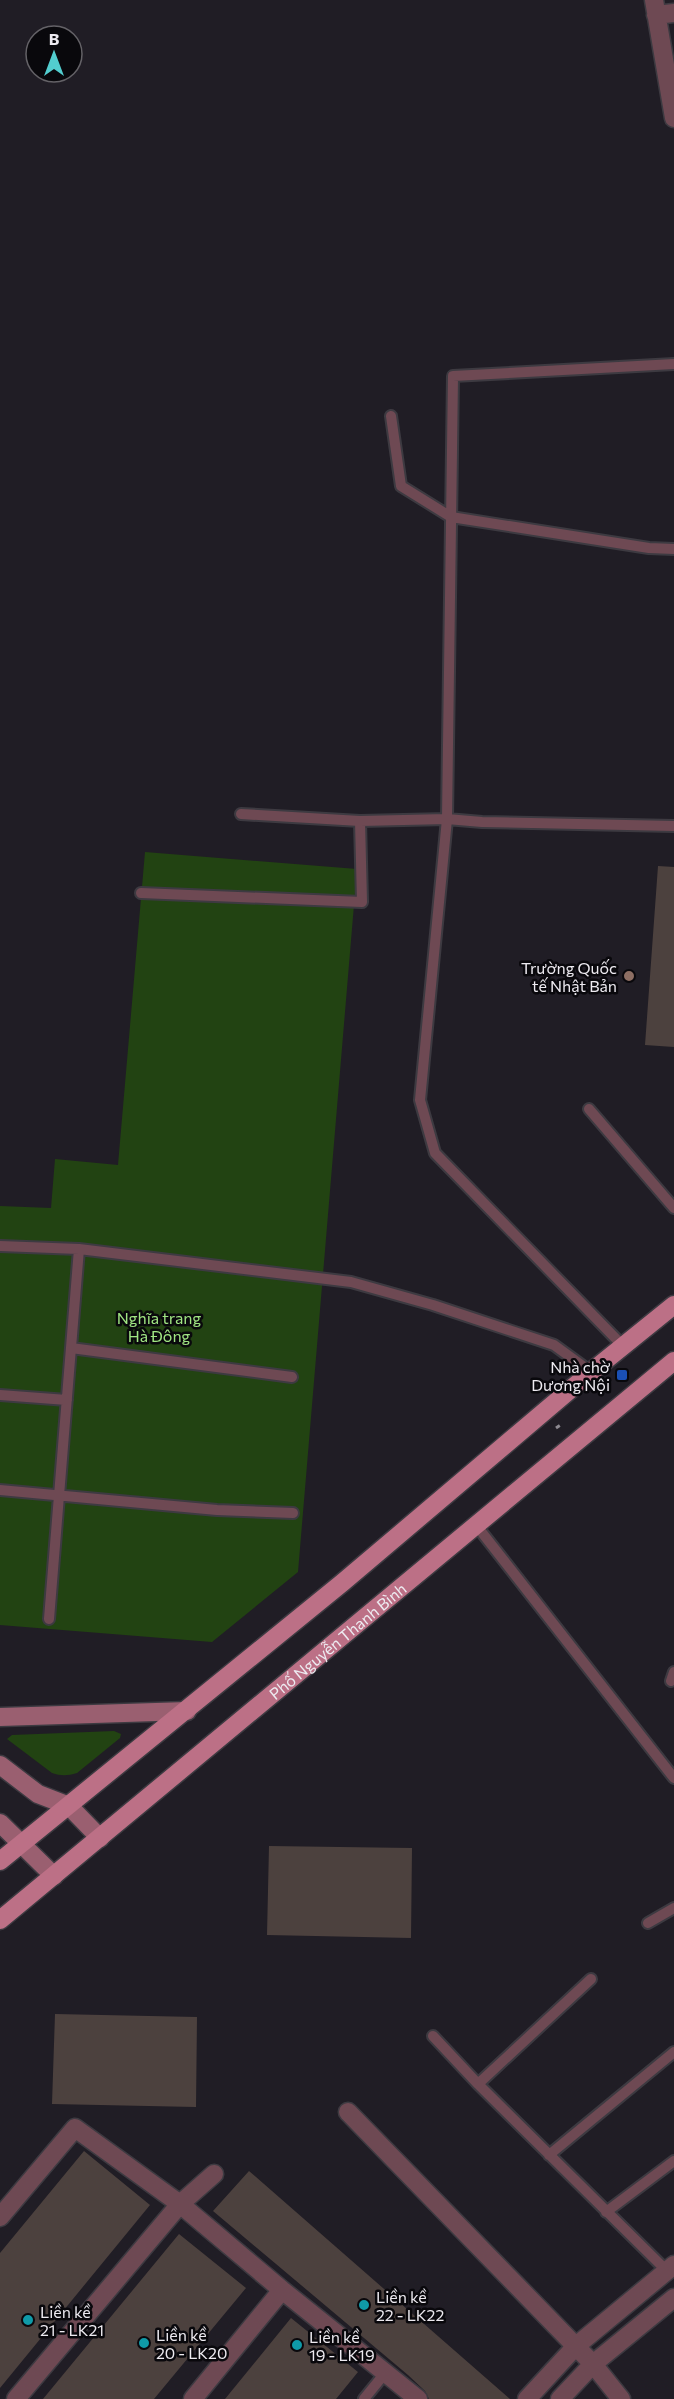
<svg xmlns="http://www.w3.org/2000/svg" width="674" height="2399" viewBox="0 0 674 2399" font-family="Commissioner,sans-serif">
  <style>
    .green { fill: #224312 }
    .building { fill: #4c413e }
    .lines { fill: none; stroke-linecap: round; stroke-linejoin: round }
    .lane-casing { stroke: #3d3a41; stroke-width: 14 }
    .street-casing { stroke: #3d3a41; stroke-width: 21 }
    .secondary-casing { stroke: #3d3a41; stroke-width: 21 }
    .primary-casing { stroke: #3d3a41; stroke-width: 21 }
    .path { stroke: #8d8a91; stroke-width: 3; stroke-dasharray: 4.5 4.5; stroke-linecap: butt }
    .lane { stroke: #6e4953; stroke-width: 10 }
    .street { stroke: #6e4953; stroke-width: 18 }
    .secondary { stroke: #9a5f70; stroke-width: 18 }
    .primary { stroke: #bc7086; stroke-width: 18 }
    .education-dot { fill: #8d6e63; stroke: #09080c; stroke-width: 2 }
    .transit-dot { fill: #1a4fb4; stroke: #09080c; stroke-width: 2 }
    .culture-dot { fill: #0f9aa8; stroke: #09080c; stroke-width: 2 }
    .labels { text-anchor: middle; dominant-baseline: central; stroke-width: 5; stroke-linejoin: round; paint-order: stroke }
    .poi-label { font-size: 16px; fill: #edeaf0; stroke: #09080c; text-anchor: start }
    .park-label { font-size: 16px; fill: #a0e583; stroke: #09080c }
    .street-label { font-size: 16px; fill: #edeaf0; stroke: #09080c }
  </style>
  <rect width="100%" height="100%" fill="#201d25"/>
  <!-- green -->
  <path class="green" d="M145,852L357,869L298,1572L212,1642L0,1625V1206L51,1208L55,1159L118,1165Z
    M114,1731L121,1734L120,1738L77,1773C67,1776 61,1776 52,1773L7,1739L12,1735Z"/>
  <!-- building -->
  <path class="building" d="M658,866L674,867V1047L645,1045Z
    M269,1846L412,1848L411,1938L267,1935Z
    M55,2014L197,2017L196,2107L52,2104Z
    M84,2151L150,2205L0,2388V2253Z
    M249,2171L510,2399H429L425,2391L408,2375L213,2211Z
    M179,2234L246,2288L154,2399H43Z
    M291,2318L358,2372L336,2399H225Z"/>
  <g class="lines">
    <defs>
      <path id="lane" d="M391,416L401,486L451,517L649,548L674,549
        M241,814L360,821L447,819L482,822L674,826
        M141,893L362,902L360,821
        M589,1109L674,1208
        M0,1246L79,1249L49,1619
        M79,1249L351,1282L433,1305L554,1345L591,1372
        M623,1346L435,1153L420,1100L447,819L453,376L674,364
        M71,1348L292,1377
        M0,1395L67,1400
        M0,1490L217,1510L293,1513
        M476,1525L674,1778
        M671,1681L674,1672
        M648,1923L674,1908
        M433,2036L478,2084L667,2271
        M478,2084L591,1979
        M549,2155L674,2052
        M606,2212L674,2161
        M364,2399L386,2372"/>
      <path id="street" d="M654,0L674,118
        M656,15L674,13
        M348,2112L593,2364L621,2399
        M0,2217L75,2128L180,2204L282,2290L418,2399
        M16,2399L180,2204L214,2174
        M193,2399L282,2290
        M527,2399L576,2346L674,2265
        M560,2399L593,2364L674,2298"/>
      <path id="secondary" d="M0,1717L187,1711
        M0,1765L38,1794L69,1806L100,1838
        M0,1823L54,1876"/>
      <g id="primary">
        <path d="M0,1861L342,1583L591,1372L674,1305"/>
        <path id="s1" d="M0,1920L674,1361"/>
      </g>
    </defs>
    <!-- lane casing -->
    <use href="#lane" class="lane-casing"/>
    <!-- street casing -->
    <use href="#street" class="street-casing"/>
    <!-- secondary casing -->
    <use href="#secondary" class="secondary-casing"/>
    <!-- primary casing -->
    <use href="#primary" class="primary-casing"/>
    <!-- path -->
    <path class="path" d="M556,1428L562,1424"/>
    <!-- lane -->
    <use href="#lane" class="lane"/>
    <!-- street -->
    <use href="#street" class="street"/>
    <!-- secondary -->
    <use href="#secondary" class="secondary"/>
    <!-- primary -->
    <use href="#primary" class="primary"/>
  </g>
  <!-- markers -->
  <circle class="education-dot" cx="629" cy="976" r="6"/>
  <rect class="transit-dot" x="616" y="1369" width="12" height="12" rx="3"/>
  <g class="culture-dot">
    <circle cx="364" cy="2305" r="6"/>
    <circle cx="28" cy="2320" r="6"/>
    <circle cx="144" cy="2343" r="6"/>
    <circle cx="297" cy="2345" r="6"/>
  </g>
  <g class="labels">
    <!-- poi labels -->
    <g class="poi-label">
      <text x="617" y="967" text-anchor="end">Trường Quốc<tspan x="617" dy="18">tế Nhật Bản</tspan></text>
      <text x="610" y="1366" text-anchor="end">Nhà chờ<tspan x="610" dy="18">Dương Nội</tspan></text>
      <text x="376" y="2296">Liền kề<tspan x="376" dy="18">22 - LK22</tspan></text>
      <text x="40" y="2311">Liền kề<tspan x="40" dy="18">21 - LK21</tspan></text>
      <text x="156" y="2334">Liền kề<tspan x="156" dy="18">20 - LK20</tspan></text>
      <text x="309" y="2336">Liền kề<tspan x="309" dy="18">19 - LK19</tspan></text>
    </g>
    <!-- park labels -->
    <g class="park-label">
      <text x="159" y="1317">Nghĩa trang<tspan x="159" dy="18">Hà Đông</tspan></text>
    </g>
    <!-- street labels -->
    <g class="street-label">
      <text stroke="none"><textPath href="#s1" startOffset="438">Phố Nguyễn Thanh Bình</textPath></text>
    </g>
  </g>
  <!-- north arrow -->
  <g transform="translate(54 54)"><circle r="28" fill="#09080c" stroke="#646267" stroke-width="1.5"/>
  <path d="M0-4.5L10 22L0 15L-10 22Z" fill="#52cdcf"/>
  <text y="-9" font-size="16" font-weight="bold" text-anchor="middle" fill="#edeaf0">B</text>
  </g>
</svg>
